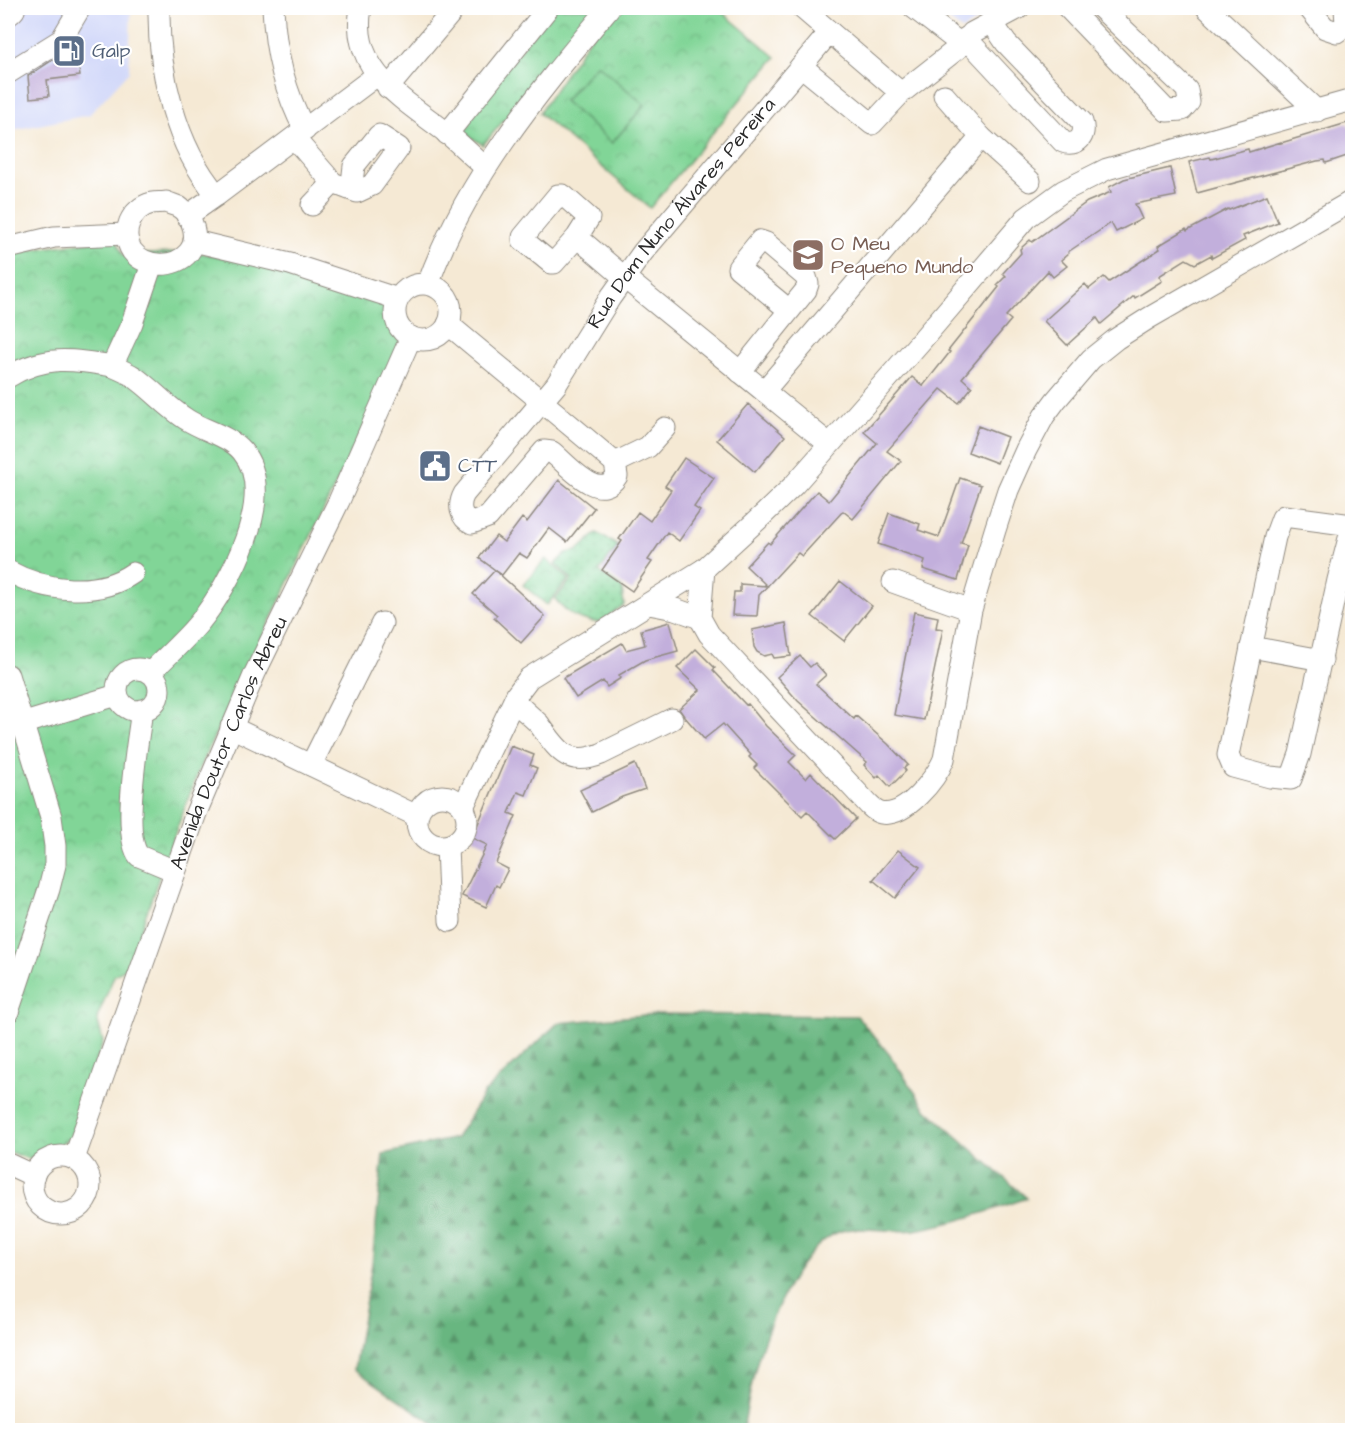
<svg xmlns="http://www.w3.org/2000/svg" width="1360" height="1438" viewBox="0 0 1360 1438" font-family="'Architects Daughter',sans-serif">
  <style>
    .built { fill: #d3d9f9 }
    .grass { fill: url(#grass-dots); stroke: #568061; stroke-width: 1.5 }
    .forest { fill: url(#forest-firs); stroke: #4a7056; stroke-width: 1.5 }
    .park { fill: url(#park-crowns); stroke: #568061; stroke-width: 1.5 }
    .pitch { fill: #81d597; stroke: #568061; stroke-width: 1.5 }
    .building { fill: #c2afdc }
    .lines { fill: none; stroke-linecap: round; stroke-linejoin: round }
    .minor-casing { stroke: #908a80; stroke-width: 23 }
    .highway-casing { stroke: #908a80; stroke-width: 32 }
    .minor { stroke: #fff; stroke-width: 21 }
    .highway { stroke: #fff; stroke-width: 30 }
    .labels { text-anchor: middle; dominant-baseline: central; stroke-width: 4.5; stroke-linejoin: round; paint-order: stroke }
    .service-label { font-size: 20px; fill: #4e5e75; stroke: #fff; text-anchor: start }
    .street-label { font-size: 20px; fill: #2b2b2b; stroke: #fff }
    .education-label { font-size: 20px; fill: #785e54; stroke: #fff; text-anchor: start }
  </style>
  <defs>
    <pattern id="grass-dots" width="8" height="8" patternUnits="userSpaceOnUse" patternTransform="scale(1.5)"><rect width="8" height="8" fill="#81d597"/><path d="M2 2h.1M6 6h.1" fill="none" stroke="#70b782" stroke-width="1.8" stroke-linecap="round"/></pattern>
    <pattern id="forest-firs" width="22" height="20" patternUnits="userSpaceOnUse" patternTransform="scale(1.5)"><rect width="22" height="20" fill="#68b680"/><path d="M5 1l3.5 6h-7zM16 11l3.5 6h-7z" fill="#569469"/></pattern>
    <pattern id="park-crowns" width="20" height="18" patternUnits="userSpaceOnUse" patternTransform="scale(1.5)"><rect width="20" height="18" fill="#81d597"/><path d="M2 6a3 3 0 1 1 6 0M12 15a3 3 0 1 1 6 0" fill="none" stroke="#70b782"/></pattern>
  </defs>
  <rect width="100%" height="100%" fill="#fff"/>
  <filter id="ink" filterUnits="userSpaceOnUse"><feTurbulence type="fractalNoise" baseFrequency=".0167" numOctaves="2"/><feDisplacementMap in="SourceGraphic" scale="12" xChannelSelector="R" yChannelSelector="G"/><feConvolveMatrix kernelMatrix="1 2 1 2 8 2 1 2 1" color-interpolation-filters="sRGB"/></filter>
  <filter id="wash" filterUnits="userSpaceOnUse"><feTurbulence type="fractalNoise" baseFrequency=".008" numOctaves="4" result="noise"/><feDisplacementMap in="SourceGraphic" scale="24" xChannelSelector="R" yChannelSelector="G"/><feGaussianBlur stdDeviation="1.35" result="paint"/><feColorMatrix in="noise" values="0 0 0 0 0 0 0 0 0 0 0 0 0 0 0 0 0 1.4 0 .05"/><feComposite in="paint" operator="in"/></filter>
  <g filter="url(#wash)">
    <rect width="100%" height="100%" fill="#f5e9d4"/>
    <!-- built -->
    <path class="built" d="M26,8H131L129,72L89,115L8,131V31Z
      M932,8H999L962,30Z"/>
    <!-- grass -->
    <path class="grass" d="M597,533L618,546L599,571L622,588L624,605L599,623C576,619 571,617 555,599L572,579L555,564L566,553L577,551Z"/>
    <!-- forest -->
    <path class="forest" d="M656,1014L857,1016L889,1054L926,1109L1027,1198C990,1211 953,1224 914,1230C893,1233 864,1226 845,1230C800,1240 765,1330 755,1370C750,1390 747,1409 743,1429L660,1426L654,1430H443L354,1369L372,1264L383,1154L456,1138L485,1092L558,1023Z"/>
    <!-- park -->
    <path class="park" d="M554,8H598L483,145L457,128Z
      M610,8H717L776,57L650,208L539,113Z
      M115,238L123,255L195,252L284,268L382,301L400,331L399,345L361,432L201,764L164,863L128,966L114,976L97,1018L103,1042L70,1139L28,1159L8,1151V253Z
      M546,559L569,579L547,605L523,585Z"/>
    <!-- pitch -->
    <path class="pitch" d="M597,64L645,105L612,143L564,101Z"/>
    <g id="blocks">
      <!-- building -->
      <path class="building" d="M77,55L80,76L47,80L49,96L30,98L28,76L57,57Z
        M1347,123L1348,126L1353,125V154L1326,163L1325,160L1317,161L1197,193L1189,162L1210,157L1211,159L1248,149L1249,152L1281,142V143Z
        M1170,168L1176,196L1135,204L1142,219L1116,232L1111,223L1068,252L1069,253L1061,260L1067,266L1053,277L1048,271L1006,316L1011,320L962,378L972,387L959,403L941,389L887,451L901,461L853,519L843,511L802,556L798,553L759,595L757,616L732,615L734,592H740V584L767,586L746,566L768,542L770,544L817,491L829,501L877,443L864,432L912,377L923,386L950,352L948,351L999,287L997,285L1006,276L1003,273L1021,253L1020,249L1030,240L1032,242L1087,202L1111,192L1109,187L1124,179Z
        M1267,195L1278,222L1243,236L1245,240L1212,258L1211,255L1195,264L1186,259L1159,276L1162,281L1135,298L1134,296L1101,324L1097,318L1067,345L1044,321L1085,284L1089,289L1104,277L1109,282L1160,249L1158,246L1186,229L1187,231L1228,209L1229,210Z
        M748,404L785,436L755,472L717,440Z
        M978,426L1007,437L997,463L968,452Z
        M684,458L714,478L694,507L700,511L679,541L667,532L648,560L652,562L632,591L602,570L622,541L619,539L638,512L650,521L671,490L665,486Z
        M960,478L981,485L961,543L968,545L958,580L923,569L925,560L878,544L889,513L920,524L918,530L939,537Z
        M559,480L594,508L567,542L549,528L527,558L519,553L502,575L479,558L496,536L504,542L522,518L527,522Z
        M495,570L545,616L521,643L494,618L497,615L473,594Z
        M840,581L872,606L844,641L812,616Z
        M914,612L938,617L936,628L943,629L924,720L894,715Z
        M670,622L678,651L645,660L619,675L621,678L607,687L603,681L576,698L563,678L622,643L626,650L645,645L641,630Z
        M786,623L791,656L774,658L772,654L764,656L757,652L754,647L752,630Z
        M696,649L715,668L713,670L746,705L748,704L766,726L796,755L789,762L806,779L811,773L856,819L835,839L807,811L802,816L754,768L757,765L749,757L751,755L723,724L704,739L684,716L679,709L700,690L677,668Z
        M800,656L810,667L815,663L826,675L816,684L854,719L856,716L888,744L908,765L904,768L906,771L890,787L879,775L876,778L864,765L867,762L798,701L777,677Z
        M511,746L534,755L530,765L537,768L526,795L518,792L509,813L516,816L496,863L508,869L499,887L496,885L486,907L462,896L487,845L472,838Z
        M635,764L645,789L622,797L592,812L580,790Z
        M898,850L920,867L895,898L873,880Z"/>
    </g>
  </g>
  <g filter="url(#ink)">
    <use href="#blocks" fill-opacity="0" stroke="#908a80" stroke-width="1.5"/>
    <g class="lines">
      <defs>
        <g id="minor">
          <path d="M159,8C158,71 175,146 217,195L377,75"/>
          <path d="M273,8C275,51 284,91 305,130"/>
          <path d="M361,8C349,71 406,101 447,133C460,144 472,156 485,167"/>
          <path d="M802,8L901,93L962,45L972,33L1019,8"/>
          <path d="M914,8L962,45"/>
          <path d="M1068,8L1167,111L1182,110L1189,102L1187,90L1101,8"/>
          <path d="M1207,8L1317,111"/>
          <path d="M1309,8L1325,28L1337,32L1346,24L1345,8"/>
          <path d="M966,38L1063,142C1077,147 1087,136 1082,122L1006,43L991,21"/>
          <path d="M801,66L872,124L901,93"/>
          <path d="M8,73L61,40L80,8"/>
          <path d="M388,88L455,8"/>
          <path d="M447,134L548,8"/>
          <path d="M981,137L1030,181"/>
          <path d="M294,138L333,183L357,192L372,185L399,148L379,135L354,166L352,183L349,189"/>
          <path d="M166,202C170,204 175,205 179,207C193,216 200,238 189,252C175,269 145,268 132,251C120,233 131,208 152,203C156,202 161,203 166,202Z"/>
          <path d="M312,205L333,183"/>
          <path d="M187,216L217,195"/>
          <path d="M577,237L554,263H551L523,240V237L558,195H563L589,218L577,237L625,278L829,444"/>
          <path d="M194,241L290,264L398,299"/>
          <path d="M8,248L54,237L126,234"/>
          <path d="M428,284C466,178 538,93 609,8"/>
          <circle cx="423" cy="312" r="28"/>
          <path id="s1" d="M448,324C504,371 560,416 615,463L617,476C600,505 568,465 552,452L544,451L488,517L472,523C460,518 458,505 464,494L556,385L610,298L643,252L830,32"/>
          <path d="M740,372L806,290L808,284L806,277L766,243L760,241L738,268L789,310"/>
          <path d="M8,377C44,355 72,359 112,366"/>
          <path d="M764,391L981,137L944,95"/>
          <path d="M615,463L648,447L665,428"/>
          <path d="M1352,527L1338,580L1300,754L1291,779L1270,777L1233,767L1228,755L1275,537L1282,518L1284,516L1352,525"/>
          <path d="M704,569L700,618L709,634L869,805C872,808 876,812 881,813C905,818 936,779 944,759L971,610L995,530L1008,490L1026,450L1044,416L1056,400L1091,359L1116,339L1149,318L1352,201"/>
          <path d="M8,571C44,591 97,598 133,573"/>
          <path d="M893,582L971,610"/>
          <path d="M649,604L675,609L700,618"/>
          <path d="M1251,647L1322,660"/>
          <circle cx="138" cy="690" r="21"/>
          <path d="M151,672C167,656 185,640 199,623C229,586 279,495 242,451C228,435 204,431 186,419C167,407 152,389 133,376C126,372 119,369 112,366L132,323L152,264"/>
          <path d="M8,675L51,817L55,846V865L49,889L8,1012"/>
          <path d="M514,701C522,709 531,716 539,724C557,748 566,768 601,754L672,719"/>
          <path d="M142,710C138,740 121,834 139,856L175,871"/>
          <path d="M231,727L417,816"/>
          <path d="M8,728L117,695"/>
          <path d="M311,765L382,623"/>
          <circle cx="442" cy="821" r="25"/>
          <path d="M463,807L517,694L529,678L704,569L763,515L794,485L921,341L1026,218L1063,191L1107,169L1352,100"/>
          <path d="M447,846L450,921"/>
          <circle cx="61" cy="1185" r="29"/>
          <path id="s2" d="M74,1159L196,813L255,673L339,501L411,337"/>
          <path d="M8,1164L34,1176"/>
        </g>
        <path id="highway" d="M8,10L10,8"/>
      </defs>
      <!-- minor casing -->
      <use href="#minor" class="minor-casing"/>
      <!-- highway casing -->
      <use href="#highway" class="highway-casing"/>
      <!-- minor -->
      <use href="#minor" class="minor"/>
      <!-- highway -->
      <use href="#highway" class="highway"/>
    </g>
  </g>
  <!-- icons -->
  <defs>
    <symbol id="fuel-square" viewBox="-11 -11 22 22"><rect x="-9" y="-9" width="18" height="18" rx="4" fill="#5c6f8a" stroke="#fff"/><path d="M-5.5-6h7V0h2V4h1.3V-2.5L3-4.5l.8-.8L6-3V5H2.5V1h-1V6h-7ZM-4.2-4.7v3.2H.2V-4.7Z" fill="#fff"/></symbol>
    <symbol id="school-square" viewBox="-11 -11 22 22"><rect x="-9" y="-9" width="18" height="18" rx="4" fill="#8d6e63" stroke="#fff"/><path d="M0-5L7-2L0 1L-7-2ZM-4 1L0 2.5L4 1V4Q0 6-4 4Z" fill="#fff"/></symbol>
    <symbol id="civic-square" viewBox="-11 -11 22 22"><rect x="-9" y="-9" width="18" height="18" rx="4" fill="#5c6f8a" stroke="#fff"/><path d="M-.6-6.5H3V-4.5H.6V-3L4-1V1h2V6H-6V1h2V-1L-.6-3ZM-1.2 2.5V6h2.4V2.5Z" fill="#fff"/></symbol>
  </defs>
  <g fill-rule="evenodd">
    <use href="#fuel-square" x="50" y="32" width="38" height="38"/>
    <use href="#school-square" x="789" y="236" width="38" height="38"/>
    <use href="#civic-square" x="416" y="447" width="38" height="38"/>
  </g>
  <g class="labels">
    <!-- service labels -->
    <g class="service-label">
      <text x="92" y="51">Galp</text>
      <text x="458" y="466">CTT</text>
    </g>
    <!-- street labels -->
    <g class="street-label">
      <text stroke="none"><textPath href="#s1" startOffset="813">Rua Dom Nuno Álvares Pereira</textPath></text>
      <text stroke="none"><textPath href="#s2" startOffset="444">Avenida Doutor Carlos Abreu</textPath></text>
    </g>
    <!-- education labels -->
    <g class="education-label">
      <text x="831" y="244">O Meu<tspan x="831" dy="23">Pequeno Mundo</tspan></text>
    </g>
  </g>
  <!-- margin -->
  <rect width="1360" height="1438" fill="none" stroke="#fff" stroke-width="30"/>
</svg>
